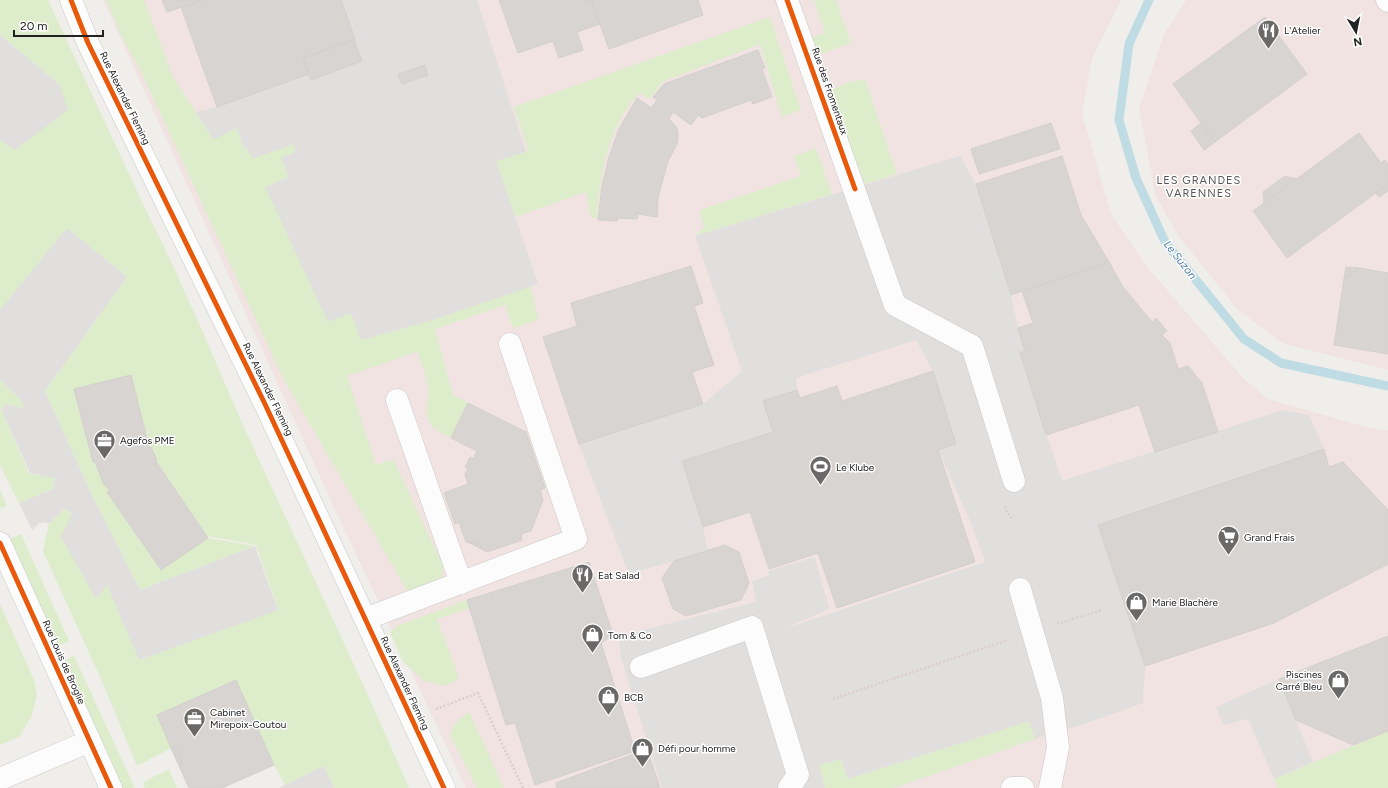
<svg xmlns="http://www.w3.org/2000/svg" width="1388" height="788" viewBox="0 0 1388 788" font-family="Figtree,sans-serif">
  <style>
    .commercial { fill: #f1e3e1 }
    .grass { fill: #ddeccb }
    .parking { fill: #e0dfde }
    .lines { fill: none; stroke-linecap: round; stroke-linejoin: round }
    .stream { stroke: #bfdbe3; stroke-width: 9 }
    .building { fill: #d7d4d2; stroke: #d3d0cc }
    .minor-casing { stroke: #c9c8c7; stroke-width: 23 }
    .path { stroke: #dccecd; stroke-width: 2.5; stroke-dasharray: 2 2; stroke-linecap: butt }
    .minor { stroke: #fdfcfc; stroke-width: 22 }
    .cycleway-casing { stroke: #fff; stroke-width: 8 }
    .cycleway { stroke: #e8590c; stroke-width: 5 }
    .labels { text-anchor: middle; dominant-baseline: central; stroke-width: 3; stroke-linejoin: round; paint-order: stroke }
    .poi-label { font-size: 10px; fill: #222; stroke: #fff; text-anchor: start }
    .street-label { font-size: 10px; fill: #222; stroke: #fff }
    .neighbourhood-label { font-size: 11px; letter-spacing: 1px; fill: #555; stroke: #fff }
    .water-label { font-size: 11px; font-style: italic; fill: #4a7aab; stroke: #fff }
  </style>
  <rect width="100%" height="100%" fill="#f0eeeb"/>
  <!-- commercial -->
  <path class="commercial" d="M103,0H1121L1092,58L1082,114L1111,214L1149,269L1243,378L1268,399L1369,428L1388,430V788H466L331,501Z
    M1186,0H1388V370L1282,343L1238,310L1180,238L1156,197L1139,108L1164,34Z"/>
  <!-- grass -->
  <path class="grass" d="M0,0H48L151,221C187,291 216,365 249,438C302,554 358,670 409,788H334L324,767L285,785L274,765L236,680L157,715L171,748L137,766L104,686L43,551L49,524L64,509L72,513L96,599L107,584L139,660L278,609L256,545L207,536L155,460H157L152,447H149L131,375L74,390L93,462H95L103,483L110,491L107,492L160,570L208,538L255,546L140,590L89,489L45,391L127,277L0,310V140L16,150L59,84L0,35Z
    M106,0H144L173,77L213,139L237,127L242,144L253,158L294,143V153L289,177L265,187L351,313L361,340L432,320L531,286L538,320L513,328L505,305L435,329L453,395L468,403L451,438L431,426L426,412L429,393L426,375L417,352L347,376L376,465L393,459L443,566L442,575L439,580L408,592L283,378L142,74L120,33Z
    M814,0H836L851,43L817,55L811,38L825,33Z
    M770,17L801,110L782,117L760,44L662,82L650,99L640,94C632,99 629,106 624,113C605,145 599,181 597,218L591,217L586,192L515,217L496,161L526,152L528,149L514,107Z
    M865,80L897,174L862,185L831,90L852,81Z
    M816,148L832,194L695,236L704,228L700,210L801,176L794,156Z
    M0,380L19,398L26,409L7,404L1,409L29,473L55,478L53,489L19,503L0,465Z
    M0,490L7,506L0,508Z
    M21,534L69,641L58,646L10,539Z
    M467,600L470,608L437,619L458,675L455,682L443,686L424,681L403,662L390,632L399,625Z
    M0,604L34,680L37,694L32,715L20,736L0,745V647L1,645H0Z
    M74,656L135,788H120L64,661Z
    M469,712L504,788H477L450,735C454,724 459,718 469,712Z
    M1029,721L1035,739L894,788H825L818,765L841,759L848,779Z
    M1388,731V788H1278L1274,779Z
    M169,769L177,788H145L143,782Z"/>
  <!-- parking -->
  <path class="parking" d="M340,0H477L526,152L496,161L538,284L432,320L361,340L351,313L328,322L265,187L289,177L281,157L294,153V144L253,158L242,144L237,128L213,140L196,112L217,107L309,74L311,80L362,61Z
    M0,35L59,84L68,110L15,150L0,140Z
    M960,156L976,184L1011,295L1018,328L1025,351L1020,354L1062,481L1283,410L1309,415L1324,449L1098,525L1145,666L1143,703L1078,726L1055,732L1035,739L1029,721L848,779L841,759L819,765L825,788H662L621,658L619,636L756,602L752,581L769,575L768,571L815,557L829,609L783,629L985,562L971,523L938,450L956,443L933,371L916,340L796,378L797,390L763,401L773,432L682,461L703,527L708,550L674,561L629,574L579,444L703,404L742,371L695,236Z
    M67,228L127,277L45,391L89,489L140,590L255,546L278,610L139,660L107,585L96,599L61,537L72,513L64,509L49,524L46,522L39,523L32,530L19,503L53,489L55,478L30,473L1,409L6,404L26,409L19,398L0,380V310Z
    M1279,679L1313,762L1274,779L1248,719L1223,725L1216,707Z
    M324,766L334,788H279L285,785Z"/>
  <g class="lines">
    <!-- stream -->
    <path class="stream" d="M1149,0L1129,44L1119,120L1136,178L1165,242L1244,339L1281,363L1388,386"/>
  </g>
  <!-- building -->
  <path class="building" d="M162,0H202L167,12Z
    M202,0H341L355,39L303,58L309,74L217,107L181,7Z
    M499,0H591L600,24L577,32L583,50L559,58L553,41L518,53Z
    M591,0H698L703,15L609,49Z
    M1265,17L1307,74L1215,142L1173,84Z
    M354,40L362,61L311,80L303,58Z
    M758,50L765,68L762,69L772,97L753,104L751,100L702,118L698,115L691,125L673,112L669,119L677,128L678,135L677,144L668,161L663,179L658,198L657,217L638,214L637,219L618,218L617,221L598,220L602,186L609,157L619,129L637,98L651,108L657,100L653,97L664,84Z
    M425,65L428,75L402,84L398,74Z
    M1051,123L1060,149L979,174L971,149Z
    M1201,123L1215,142L1204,150L1191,131Z
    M1359,133L1381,163L1385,160L1388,165V184L1287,258L1253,211Z
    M1062,156L1081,215L1109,262L1011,295L976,184Z
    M1285,176L1296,179L1264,203L1263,192Z
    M1387,184L1388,191L1379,197L1376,193Z
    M1109,262L1123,287L1152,322L1156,318L1167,331L1162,335L1170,343L1178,369L1188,366L1202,383L1218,432L1155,452L1139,405L1046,435L1020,353L1025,351L1018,328L1033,323L1022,291Z
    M691,266L703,303L694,306L714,365L692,372L703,404L579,444L543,337L577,326L571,303Z
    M1346,267L1359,268L1344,279Z
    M1359,268L1388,273V354L1334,345L1344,279Z
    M933,371L956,444L938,450L975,562L837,608L818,553L769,569L750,512L703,527L682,461L773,432L763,401L797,390L800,398L837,386L842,401Z
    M131,375L149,447H151L157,460H155L208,538L161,570L107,492L110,491L103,483L95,462H93L74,389Z
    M468,403L526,432L545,488L540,490L543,500L531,531L521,534L522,540L487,552L483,550L481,545L475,542L470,543L466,542L459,522L455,524L444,493L468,484L465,474L468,469L465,467L470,457L473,459L477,451L451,438Z
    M1324,449L1329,467L1343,462L1388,510V564L1274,623L1145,666L1098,525Z
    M475,542L481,545L483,550L470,543Z
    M725,545L739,552L749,583L741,600L686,616L673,609L662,578L674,561Z
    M589,562L613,635L601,643L635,751L535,785L515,723L506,725L467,600Z
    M1388,636V731L1353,745L1296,720L1279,679Z
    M236,680L274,765L222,788H189L180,768L182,763L176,749L171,748L157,715Z
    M171,748L176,749L182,763L180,768Z
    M647,749L660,788H557L556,783Z"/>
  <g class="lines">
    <defs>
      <path id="minor" d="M71,0L88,43L264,402L444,788
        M787,0L895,305L972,346L1014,481
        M1387,0L1388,1
        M397,400L461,583
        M0,543L111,788
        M1020,589L1052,698L1058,747L1050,788
        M365,619L576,539L510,344
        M641,667L752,627L798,775L789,788
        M0,779L90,741
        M1012,788H1023"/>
    </defs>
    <!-- minor casing -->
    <use href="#minor" class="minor-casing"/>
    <!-- path -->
    <path class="path" d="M1005,506L1007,512L1013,520
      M1057,624L1102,610
      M833,699L1008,640
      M436,709L478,693L523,788"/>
    <!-- minor -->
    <use href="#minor" class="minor"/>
    <defs>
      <path id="cycleway" d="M71,0L88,43L264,402L444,788
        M787,0L855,189
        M0,543L111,788"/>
    </defs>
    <!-- cycleway casing -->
    <use href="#cycleway" class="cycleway-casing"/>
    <!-- cycleway -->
    <use href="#cycleway" class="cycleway"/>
  </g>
  <!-- icons -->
  <defs>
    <symbol id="restaurant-pin" viewBox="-11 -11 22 30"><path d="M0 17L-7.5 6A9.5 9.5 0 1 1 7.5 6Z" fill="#6a6968" stroke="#fff"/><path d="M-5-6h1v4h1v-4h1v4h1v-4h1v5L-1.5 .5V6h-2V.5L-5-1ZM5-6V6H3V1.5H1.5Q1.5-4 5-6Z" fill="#fff"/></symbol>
    <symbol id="office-pin" viewBox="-11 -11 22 30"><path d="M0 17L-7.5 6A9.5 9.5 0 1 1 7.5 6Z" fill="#6a6968" stroke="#fff"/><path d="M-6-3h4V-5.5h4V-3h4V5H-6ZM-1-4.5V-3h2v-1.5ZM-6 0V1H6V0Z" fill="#fff"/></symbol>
    <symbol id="stadium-pin" viewBox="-11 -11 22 30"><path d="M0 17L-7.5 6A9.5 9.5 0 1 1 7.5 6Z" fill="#6a6968" stroke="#fff"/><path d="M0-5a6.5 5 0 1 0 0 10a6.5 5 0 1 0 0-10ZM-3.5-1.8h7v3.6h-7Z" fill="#fff"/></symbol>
    <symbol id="supermarket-pin" viewBox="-11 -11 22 30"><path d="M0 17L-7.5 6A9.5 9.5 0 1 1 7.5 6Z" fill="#6a6968" stroke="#fff"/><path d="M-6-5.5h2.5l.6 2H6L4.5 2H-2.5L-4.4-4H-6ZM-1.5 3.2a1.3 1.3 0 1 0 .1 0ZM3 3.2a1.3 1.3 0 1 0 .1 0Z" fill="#fff"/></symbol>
    <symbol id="shop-pin" viewBox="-11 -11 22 30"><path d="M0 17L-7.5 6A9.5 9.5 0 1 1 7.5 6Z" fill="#6a6968" stroke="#fff"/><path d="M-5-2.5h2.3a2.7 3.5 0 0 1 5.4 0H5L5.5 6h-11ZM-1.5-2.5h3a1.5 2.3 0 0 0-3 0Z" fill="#fff"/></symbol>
  </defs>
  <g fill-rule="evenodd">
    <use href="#restaurant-pin" x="1256" y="18" width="25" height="34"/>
    <use href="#office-pin" x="92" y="428" width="25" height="34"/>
    <use href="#stadium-pin" x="808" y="454" width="25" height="34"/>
    <use href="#supermarket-pin" x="1216" y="524" width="25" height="34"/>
    <use href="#restaurant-pin" x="570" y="562" width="25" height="34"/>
    <use href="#shop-pin" x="1124" y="590" width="25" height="34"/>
    <use href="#shop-pin" x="580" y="622" width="25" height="34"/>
    <use href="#shop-pin" x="1326" y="668" width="25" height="34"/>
    <use href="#shop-pin" x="596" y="684" width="25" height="34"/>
    <use href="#office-pin" x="182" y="706" width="25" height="34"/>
    <use href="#shop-pin" x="630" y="736" width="25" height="34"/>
  </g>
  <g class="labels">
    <!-- poi labels -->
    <g class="poi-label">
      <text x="1284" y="30">L'Atelier</text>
      <text x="120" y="440">Agefos PME</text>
      <text x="836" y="467">Le Klube</text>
      <text x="1244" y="537">Grand Frais</text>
      <text x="598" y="575">Eat Salad</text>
      <text x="1152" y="602">Marie Blachère</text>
      <text x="608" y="635">Tom &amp; Co</text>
      <text x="1322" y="674" text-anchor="end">Piscines<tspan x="1322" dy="12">Carré Bleu</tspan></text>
      <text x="624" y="697">BCB</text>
      <text x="210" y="712">Cabinet<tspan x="210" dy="12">Mirepoix-Coutou</tspan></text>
      <text x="658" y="748">Défi pour homme</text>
    </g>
    <!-- street labels -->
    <g class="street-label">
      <text transform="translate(830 91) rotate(71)">Rue des Fromentaux</text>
      <text transform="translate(125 98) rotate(64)">Rue Alexander Fleming</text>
      <text transform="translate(268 389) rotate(64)">Rue Alexander Fleming</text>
      <text transform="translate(64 662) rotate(66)">Rue Louis de Broglie</text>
      <text transform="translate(405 683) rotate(65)">Rue Alexander Fleming</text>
    </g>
    <!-- neighbourhood labels -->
    <g class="neighbourhood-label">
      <text x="1199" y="180">LES GRANDES<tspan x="1199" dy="13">VARENNES</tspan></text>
    </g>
    <!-- water labels -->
    <g class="water-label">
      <text transform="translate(1180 260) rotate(52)">Le Suzon</text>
    </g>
  </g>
  <!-- north arrow -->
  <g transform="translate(1356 32) rotate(170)" stroke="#ffffff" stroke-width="3" paint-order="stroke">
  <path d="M0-3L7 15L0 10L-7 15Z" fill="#222222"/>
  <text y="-6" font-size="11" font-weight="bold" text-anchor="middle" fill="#222222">N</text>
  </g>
  <!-- scale -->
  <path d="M14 30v6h89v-6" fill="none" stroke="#222222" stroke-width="2"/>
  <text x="20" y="30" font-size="12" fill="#222222" stroke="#ffffff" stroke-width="3" paint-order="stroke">20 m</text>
</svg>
